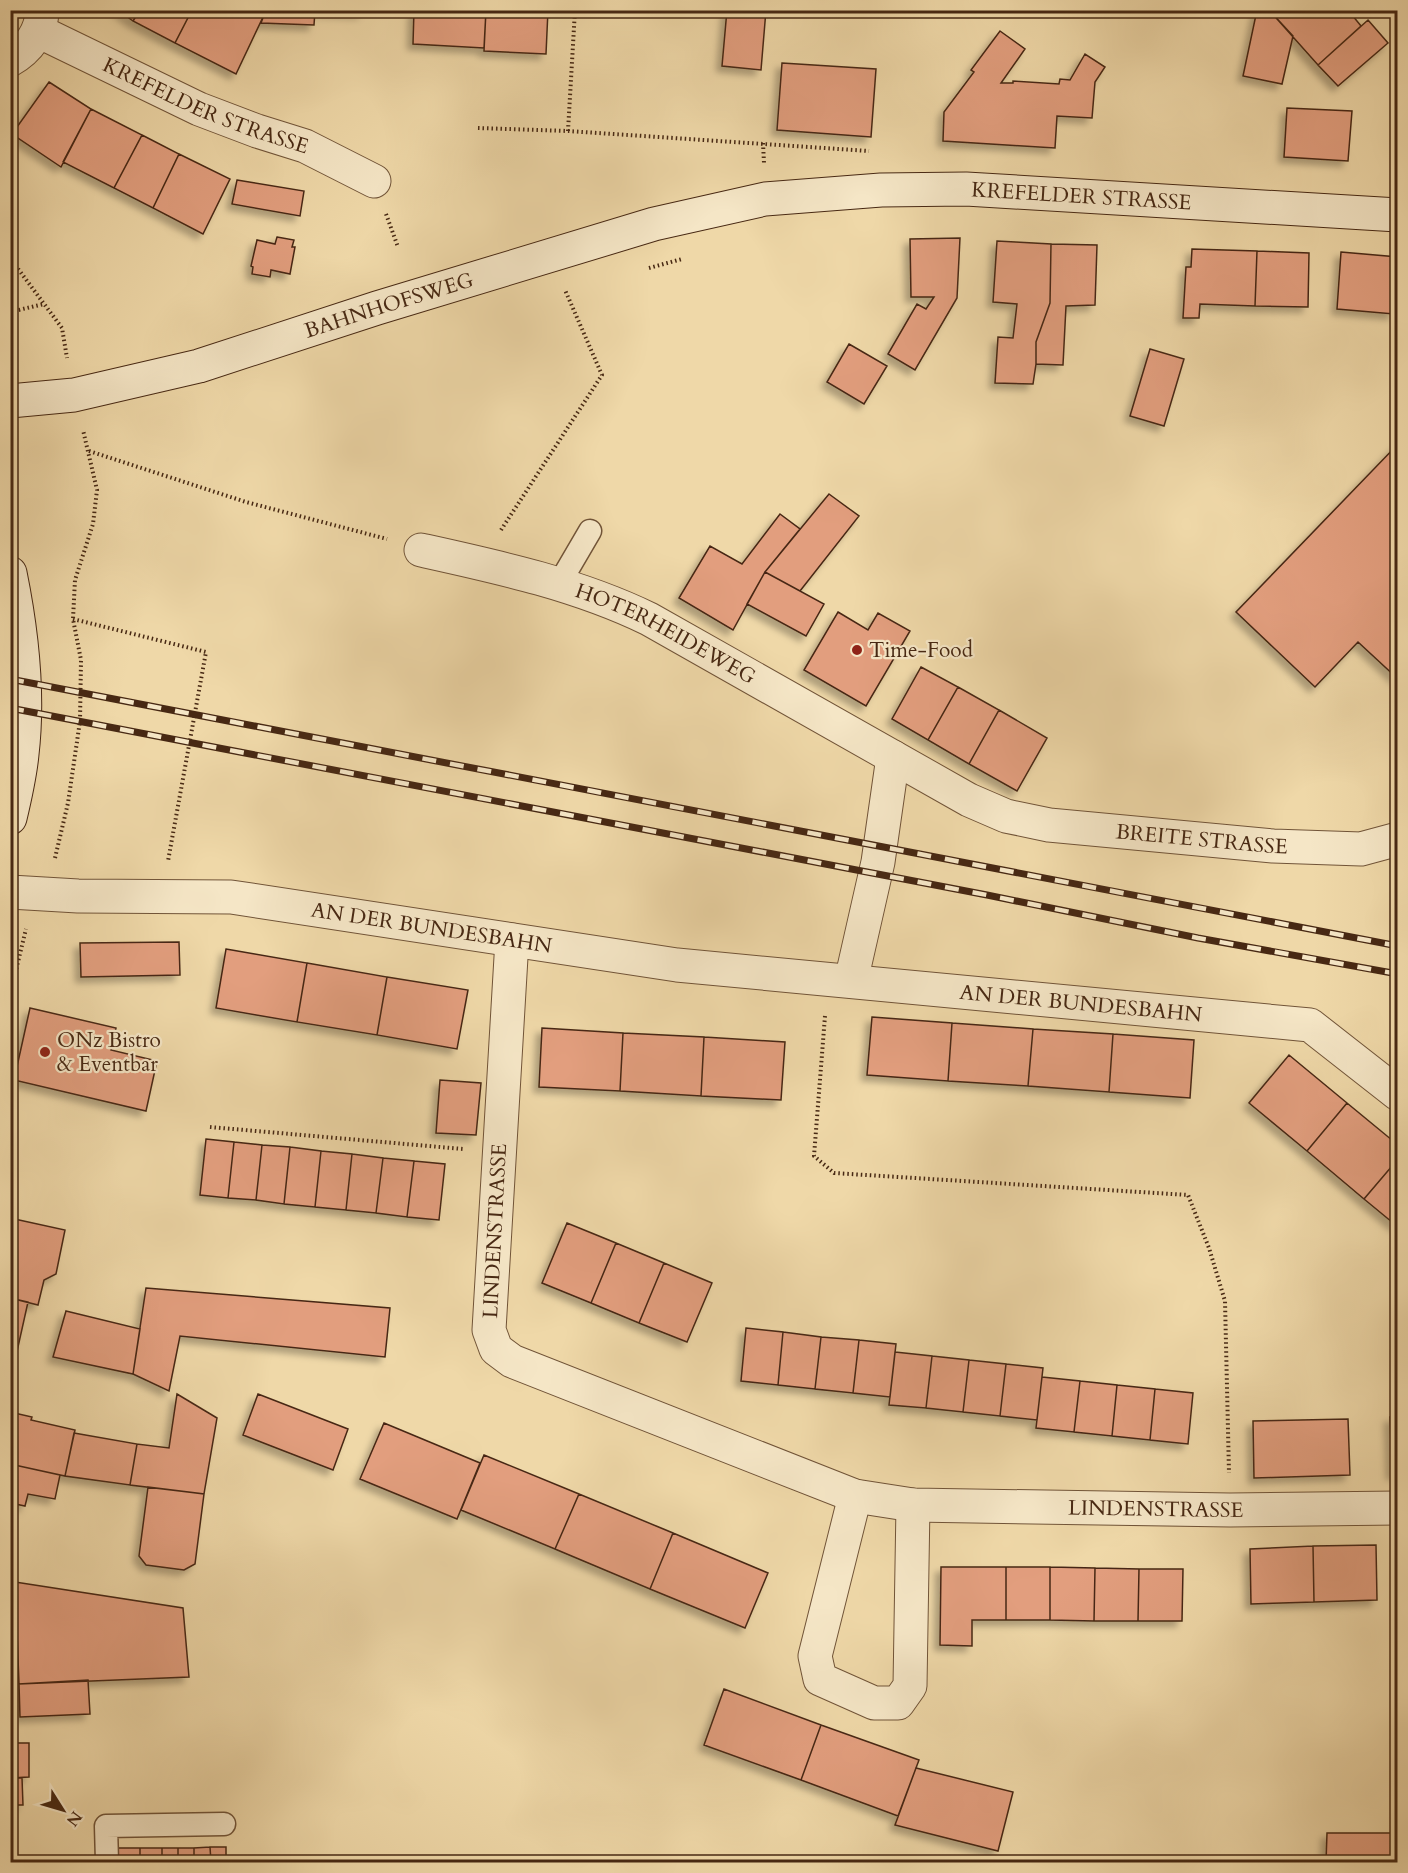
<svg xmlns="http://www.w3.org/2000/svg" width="1408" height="1873" viewBox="0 0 1408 1873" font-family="Cardo,serif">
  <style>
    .building { fill: #e29e7e; stroke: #472813; stroke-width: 1.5; filter: url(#shadow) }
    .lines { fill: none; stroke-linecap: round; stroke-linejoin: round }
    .service-casing { stroke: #715438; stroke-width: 25 }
    .minor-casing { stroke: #715438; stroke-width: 35 }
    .secondary-casing { stroke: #472813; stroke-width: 35 }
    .path { stroke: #472813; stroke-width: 4; stroke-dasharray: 1.5 3; stroke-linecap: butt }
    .service { stroke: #f5e6c6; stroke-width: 22 }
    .minor { stroke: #f5e6c6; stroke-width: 33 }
    .secondary { stroke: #f5e6c6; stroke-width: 33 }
    .rail-casing { stroke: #472813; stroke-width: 7 }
    .rail { stroke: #f5e6c6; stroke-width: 4.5; stroke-dasharray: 14; stroke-linecap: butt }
    .poi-dot { fill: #8f2418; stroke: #f5e6c6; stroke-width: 2 }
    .labels { text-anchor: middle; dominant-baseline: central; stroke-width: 4.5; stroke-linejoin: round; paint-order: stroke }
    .street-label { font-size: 21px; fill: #472813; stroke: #f5e6c6 }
    .poi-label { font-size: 21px; fill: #472813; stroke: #f5e6c6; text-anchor: start }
  </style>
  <defs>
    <filter id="shadow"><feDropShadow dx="-5.5" dy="5.5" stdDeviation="3" flood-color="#0004"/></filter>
  </defs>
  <rect width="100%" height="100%" fill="#efd8a8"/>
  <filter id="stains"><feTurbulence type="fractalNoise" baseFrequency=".00333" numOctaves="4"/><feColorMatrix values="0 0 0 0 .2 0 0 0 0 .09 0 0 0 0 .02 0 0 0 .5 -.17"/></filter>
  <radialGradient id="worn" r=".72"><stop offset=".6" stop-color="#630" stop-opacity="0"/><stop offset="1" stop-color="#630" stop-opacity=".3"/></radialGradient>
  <!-- building -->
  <path class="building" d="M118,10H140L133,21Z
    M140,10H192L175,43L133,21Z
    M192,10H248L263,17L236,74L175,43Z
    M248,10H266L263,17Z
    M266,10H363V13L315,11L314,25L261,23Z
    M414,10H486L484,48L413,44Z
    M486,10H548L546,54L484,51Z
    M727,10H766L761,70L722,66Z
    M1257,10H1269L1293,36L1282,84L1243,76Z
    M1269,10H1348L1361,26L1318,65Z
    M1368,20L1388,43L1338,86L1318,65Z
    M1000,31L1025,49L1001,83H1013V81L1059,84L1060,79L1070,80L1085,54L1105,67L1095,82L1092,118L1057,116L1055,148L943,141L944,112L974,72L971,70Z
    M782,63L876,69L871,137L777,130Z
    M49,82L91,109L61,167L12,134Z
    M1287,108L1352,111L1348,161L1284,157Z
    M91,109L142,135L114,188L63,162Z
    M142,135L179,154L153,208L114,188Z
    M179,154L230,179L203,234L153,208Z
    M237,180L304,191L300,216L232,204Z
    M277,237L294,240L292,247H295L290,274L271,270L270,277L252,274L253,267L251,266L257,240L275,244Z
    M960,238L957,298L915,370L888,354L917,304L926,309L934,297H911L910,239Z
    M997,241L1051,244L1050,303L1036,342V364L1033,384L995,383L998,337L1013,338L1017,304L993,302Z
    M1051,244L1097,245L1095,305L1066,306L1063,365L1036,364V342L1050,303Z
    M1192,249L1257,251L1255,306L1200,304L1199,318H1183L1186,267H1191Z
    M1257,251L1309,253L1308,307L1255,306Z
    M1341,252L1398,257L1394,314L1337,309Z
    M849,344L887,366L864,404L827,382Z
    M1150,349L1184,359L1164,426L1130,416Z
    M1398,444V679L1358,642L1315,687L1236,612Z
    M829,494L859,516L800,591L765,572Z
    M780,514L800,529L765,572L733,630L679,598L710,546L742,564Z
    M765,572L824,604L806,636L747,604Z
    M838,612L868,630L878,613L910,631L866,706L804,670Z
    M921,667L958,687L928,740L892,719Z
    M958,687L999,710L969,764L928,740Z
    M999,710L1047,738L1017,791L969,764Z
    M179,942L180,975L81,977L80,943Z
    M226,949L307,963L297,1022L216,1008Z
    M307,963L387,977L377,1035L297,1022Z
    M387,977L468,990L457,1049L377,1035Z
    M30,1008L116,1028L111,1050L157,1061L146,1111L14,1080Z
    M872,1017L952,1023L948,1081L867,1075Z
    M952,1023L1033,1029L1028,1086L948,1081Z
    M542,1028L623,1033L620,1091L539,1087Z
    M1033,1029L1113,1034L1109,1092L1028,1086Z
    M623,1033L704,1037L701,1096L620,1091Z
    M1113,1034L1194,1040L1190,1098L1109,1092Z
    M704,1037L785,1042L781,1100L701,1096Z
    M1289,1055L1347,1103L1307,1151L1249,1103Z
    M440,1080L481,1083L476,1135L436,1133Z
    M1347,1103L1398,1145V1159L1364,1199L1307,1151Z
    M206,1139L234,1142L228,1198L200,1195Z
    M234,1142L262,1145L256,1200L228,1198Z
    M262,1145L290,1147L284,1204L256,1200Z
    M290,1147L321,1151L315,1207L284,1204Z
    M321,1151L352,1154L346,1210L315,1207Z
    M352,1154L383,1158L376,1213L346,1210Z
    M383,1158L414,1161L407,1217L376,1213Z
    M1398,1159V1227L1364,1199Z
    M414,1161L445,1164L439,1220L407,1217Z
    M10,1218L65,1230L56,1274L44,1280L38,1305L10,1298Z
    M567,1223L616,1243L591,1303L542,1283Z
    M616,1243L664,1263L639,1323L591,1303Z
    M664,1263L712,1283L687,1342L639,1323Z
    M146,1288L390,1308L385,1357L180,1336L169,1391L133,1374Z
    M10,1298L28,1302L12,1374L10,1373Z
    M66,1311L140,1329L133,1374L53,1357Z
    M746,1328L783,1332L778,1385L741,1381Z
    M783,1332L821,1337L815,1389L778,1385Z
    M821,1337L859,1340L853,1393L815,1389Z
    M859,1340L896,1344L890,1397L853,1393Z
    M895,1352L932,1356L926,1408L889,1405Z
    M932,1356L969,1360L963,1412L926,1408Z
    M969,1360L1006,1364L1000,1416L963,1412Z
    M1006,1364L1043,1368L1037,1420L1000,1416Z
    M1042,1377L1080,1381L1074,1432L1036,1428Z
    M1080,1381L1117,1385L1112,1436L1074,1432Z
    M1117,1385L1155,1389L1150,1440L1112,1436Z
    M1155,1389L1193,1393L1188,1444L1150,1440Z
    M177,1394L217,1418L204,1494L130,1485L137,1444L169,1448Z
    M258,1394L348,1429L333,1470L243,1435Z
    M10,1412L32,1417L31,1420L75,1430L65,1476L10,1464Z
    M1390,1417H1398V1474H1392Z
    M1348,1419L1350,1475L1254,1478L1253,1421Z
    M384,1423L480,1463L457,1519L360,1479Z
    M74,1433L137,1444L130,1485L65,1476Z
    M484,1455L579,1494L555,1549L461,1510Z
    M10,1464L60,1475L55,1499L28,1494L25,1506L11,1503L10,1505Z
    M148,1487L204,1494L195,1564L184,1570L146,1565L139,1556Z
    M579,1494L673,1533L650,1589L555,1549Z
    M673,1533L768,1573L745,1628L650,1589Z
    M1376,1545L1377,1600L1314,1602L1313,1546Z
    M1313,1546L1314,1602L1251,1604L1250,1549Z
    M941,1567H1006V1620H972V1646L940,1645Z
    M1006,1567H1050V1620H1006Z
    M1050,1567L1095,1568L1094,1621L1050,1620Z
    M1095,1568L1139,1569L1138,1621H1094Z
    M1139,1569H1183L1182,1621H1138Z
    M15,1582L183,1608L189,1677L19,1684Z
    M88,1680L90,1714L20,1717L19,1684Z
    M724,1689L821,1725L801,1780L704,1745Z
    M821,1725L919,1760L898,1816L801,1780Z
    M10,1743H29V1777L10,1778Z
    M916,1768L1013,1792L998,1851L895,1825Z
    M10,1778H22L23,1805H10Z
    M1327,1833H1398V1862H1326Z
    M210,1847H226V1862H211Z
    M210,1847L211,1862H194V1848Z
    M118,1848H140V1862H118Z
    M140,1848H162V1862H140Z
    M162,1848H178V1862H162Z
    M178,1848H194V1862H178Z"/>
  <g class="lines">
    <defs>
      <path id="service" d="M559,584L590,531
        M107,1862L106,1826L224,1824"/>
      <g id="minor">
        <path id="s1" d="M38,31L199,109L257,131L305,146L374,181"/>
        <path d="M10,60C28,50 42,32 42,10"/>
        <path id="s2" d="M421,550C498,567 577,584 649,619L969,800L1006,816L1049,825L1273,846L1361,849L1398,839"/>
        <path id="s3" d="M10,892L78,896L231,897L677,965L1310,1025L1398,1094"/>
        <path id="s4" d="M512,940L489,1330L496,1349L512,1361L855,1496L913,1505L1230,1510L1398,1508"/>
        <path d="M851,981L878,862L893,757"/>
        <path d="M855,1496L815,1656L820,1679L874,1703H898L910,1686L913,1505"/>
      </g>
      <g id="secondary">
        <path id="s5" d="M10,401L74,395L199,366L377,308L654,224L765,199L881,190L966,189L1398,215"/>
        <path d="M10,573C22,632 29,694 22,754C20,775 15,797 10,818"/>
      </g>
    </defs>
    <!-- service casing -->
    <use href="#service" class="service-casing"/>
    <!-- minor casing -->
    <use href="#minor" class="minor-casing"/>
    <!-- secondary casing -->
    <use href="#secondary" class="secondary-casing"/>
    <!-- path -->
    <path class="path" d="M478,128L568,131L869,151
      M568,131L575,10
      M763,143L764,163
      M386,214L398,247
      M10,258L62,328L67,358
      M649,268L682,259
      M10,312L44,304
      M89,451L246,502L387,539
      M501,530L602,375L565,290
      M73,619L206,652L168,861
      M55,858L68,803L80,721L81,660L73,619L75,580L93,524L97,490L83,430
      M10,995L26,929
      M825,1016L814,1156L834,1173L1188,1195L1209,1248L1225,1301L1229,1473
      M210,1127L463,1149"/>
    <!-- service -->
    <use href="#service" class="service"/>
    <!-- minor -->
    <use href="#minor" class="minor"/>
    <!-- secondary -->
    <use href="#secondary" class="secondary"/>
    <defs>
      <path id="rail" d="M10,679L1398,946
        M10,708L987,895L1198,938L1398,974"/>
    </defs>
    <!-- rail casing -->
    <use href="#rail" class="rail-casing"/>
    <!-- rail -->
    <use href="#rail" class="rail"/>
  </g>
  <!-- markers -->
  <g class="poi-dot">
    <circle cx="857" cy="650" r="6"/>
    <circle cx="45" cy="1052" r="6"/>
  </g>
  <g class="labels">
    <!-- street labels -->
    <g class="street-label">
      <text stroke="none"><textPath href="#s1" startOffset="184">KREFELDER STRASSE</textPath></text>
      <text stroke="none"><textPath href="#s5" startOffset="1100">KREFELDER STRASSE</textPath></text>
      <text stroke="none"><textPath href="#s5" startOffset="392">BAHNHOFSWEG</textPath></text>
      <text stroke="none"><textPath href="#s2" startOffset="260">HOTERHEIDEWEG</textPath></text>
      <text stroke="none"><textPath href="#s2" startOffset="844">BREITE STRASSE</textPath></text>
      <text stroke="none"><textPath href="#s3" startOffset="424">AN DER BUNDESBAHN</textPath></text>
      <text stroke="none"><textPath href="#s3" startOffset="1078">AN DER BUNDESBAHN</textPath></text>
      <text transform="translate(495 1231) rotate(-87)">LINDENSTRASSE</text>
      <text stroke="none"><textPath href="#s4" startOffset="1101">LINDENSTRASSE</textPath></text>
    </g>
    <!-- poi labels -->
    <g class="poi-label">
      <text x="869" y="650">Time-Food</text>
      <text x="57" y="1040">ONz Bistro<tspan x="57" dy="24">&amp; Eventbar</tspan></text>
    </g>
  </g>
  <!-- margin -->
  <rect width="1408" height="1873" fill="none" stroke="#efd8a8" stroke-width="36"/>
  <rect x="12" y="12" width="1384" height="1849" fill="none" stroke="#472813" stroke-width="3"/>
  <rect x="18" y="18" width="1372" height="1837" fill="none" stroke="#472813" stroke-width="1.5"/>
  <!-- north arrow -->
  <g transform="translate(63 1810) rotate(127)" stroke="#f5e6c6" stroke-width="4.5" paint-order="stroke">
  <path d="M0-4.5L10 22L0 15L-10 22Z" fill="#472813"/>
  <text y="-9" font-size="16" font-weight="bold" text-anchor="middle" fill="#472813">N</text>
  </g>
  <rect width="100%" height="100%" filter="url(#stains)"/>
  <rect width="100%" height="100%" fill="url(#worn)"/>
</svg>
